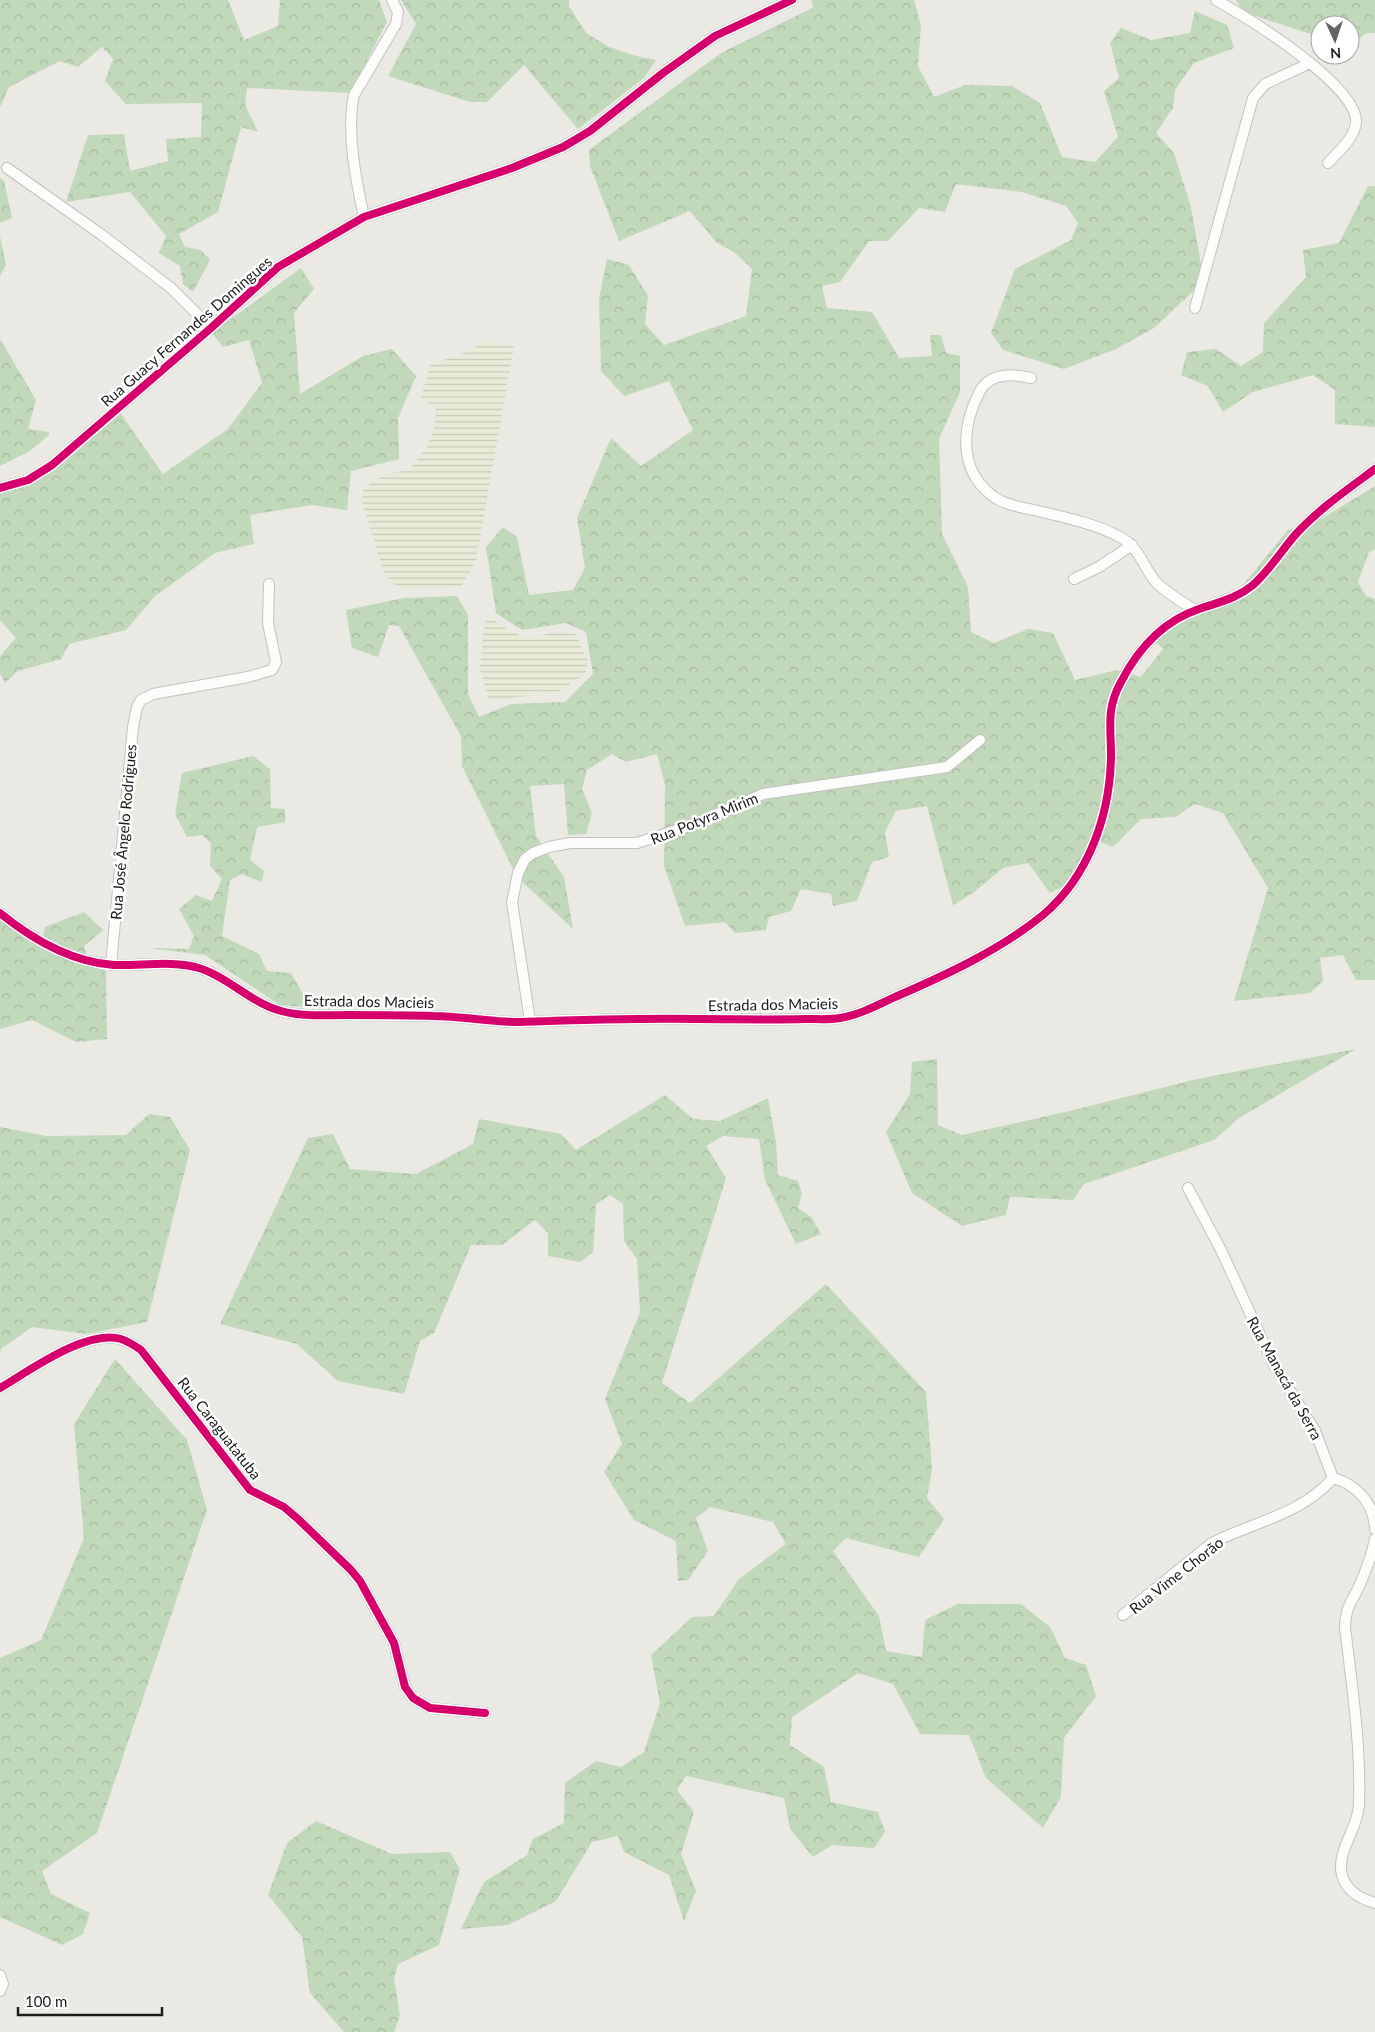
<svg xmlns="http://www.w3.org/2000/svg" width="1375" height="2032" viewBox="0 0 1375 2032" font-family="Lato,sans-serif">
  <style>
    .farmland { fill: url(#farmland-rules) }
    .forest { fill: url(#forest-crowns) }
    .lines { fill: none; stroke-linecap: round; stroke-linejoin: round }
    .minor-casing { stroke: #c3c2c0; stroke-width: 12 }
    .minor { stroke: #fcfcfb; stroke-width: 10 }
    .cycleway-casing { stroke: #fff; stroke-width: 11 }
    .cycleway { stroke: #d6006c; stroke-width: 8 }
    .labels { text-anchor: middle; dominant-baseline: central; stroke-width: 5; stroke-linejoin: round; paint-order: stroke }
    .street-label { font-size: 15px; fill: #1c1c1c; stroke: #fff }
  </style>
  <defs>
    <pattern id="farmland-rules" width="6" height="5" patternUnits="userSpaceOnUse" patternTransform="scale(1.25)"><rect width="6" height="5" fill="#e8ebd7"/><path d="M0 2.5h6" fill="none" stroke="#c6c9b8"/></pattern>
    <pattern id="forest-crowns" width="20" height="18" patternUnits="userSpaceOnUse" patternTransform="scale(1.25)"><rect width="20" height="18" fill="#c2d8ba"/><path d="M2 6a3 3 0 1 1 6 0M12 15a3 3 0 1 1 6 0" fill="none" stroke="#a6b99f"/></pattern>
  </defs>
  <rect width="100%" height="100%" fill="#eae9e4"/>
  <!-- farmland -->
  <path class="farmland" d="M486,341L514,346L476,561L461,587L399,589L384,573L361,499L364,488L385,474L409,470L427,447L433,432L436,409L421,398L431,363L456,357Z
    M487,616L507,629L526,638L559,632L576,634L588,662L585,674L557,693L489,700L480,669L483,633Z"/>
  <!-- forest -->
  <path class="forest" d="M0,0H228L244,40L278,26L280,0H379L387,22L350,93L247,88L245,105L258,132L241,127L218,212L179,234L185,247L201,250L210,260L193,292L183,284L180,266L159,253L166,236L130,192L66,202L88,135L124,134L130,171L168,161L166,139L201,137L202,103L126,104L105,81L113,59L102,47L78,67L60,61L9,87L0,107Z
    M401,0H569V6L586,33L609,47L636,56L656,60L644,78L578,129L524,65L487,102H470L388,76L416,24Z
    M811,0H914L921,26L918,66L934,97L965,85L1012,86L1040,103L1062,157L1095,162L1118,137L1104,91L1119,78L1110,43L1121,28L1151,40L1190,33L1195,11L1227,25L1234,48L1194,63L1175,90L1173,108L1156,133L1174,153L1191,207L1204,281L1154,328L1116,349L1064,369L1003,350L991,333L1015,269L1071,240L1078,223L1066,206L1022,192L956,184L945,212L919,208L888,241H869L840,282L822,286L827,308L872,312L899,358L932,356L930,335H941L946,353L960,356V392L939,439L942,534L968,587L971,632L994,643L1028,629L1053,633L1075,680L1117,670L1141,677L1163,649L1150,636L1188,605L1235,595L1288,530L1321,519L1375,486V549L1369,552L1358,582L1366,596L1375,599V980H1356L1343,955L1320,958L1323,981L1310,993L1234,1001L1268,888L1223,813L1195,804L1175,817L1141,819L1113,847L1098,841L1073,881L1050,893L1028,863L1003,868L973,893L953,905L927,806L896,811L885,832L889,857L872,862L857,901L833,906L831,894L801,889L791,911L769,917L766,930L735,933L725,922L685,926L664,866L665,784L657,754L626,762L612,754L587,770L582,789L592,813L586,834L568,835L564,784L530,786L536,836L564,877L573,929L517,877L462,766L461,736L399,626L389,625L378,657L352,648L346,610L404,598L457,596L468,615V694L479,717L511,704L565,702L593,674L586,632L566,623L522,630L496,613L486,547L503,527L517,537L529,595L573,590L585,568L577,518L611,438L641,466L693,430L669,381L624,396L601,371L599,299L607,259L629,265L648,296L645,324L664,345L746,316L752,269L734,252L717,243L690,211L619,241L590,166L589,150L721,53L814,7Z
    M1236,0H1375V33H1366L1350,46V25H1320V37L1243,12Z
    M0,178L4,181L12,218L0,223Z
    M1368,186H1375V427L1335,424V390L1313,375L1253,392L1223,412L1208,386L1181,375L1187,352L1216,349L1241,366L1263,352L1264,323L1306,277L1303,250L1339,243Z
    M0,236L6,265L0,276Z
    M301,268L314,289L294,313L300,394L363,356L392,349L416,376L398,418L399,459L351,471L347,510L312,505L250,515L254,544L215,553L155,596L126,630L69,644L61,659L18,671L5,683L0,673V656L16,638L0,620V491L32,482L121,414L163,474L228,429L262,383L249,340L223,347L212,333Z
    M0,339L36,400L28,429L49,432V435L30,451L0,466Z
    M253,756L270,769L271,808L285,809V822L257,827L250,860L264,871L262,882L241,874L230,880L222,936L259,954L267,971L291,973L308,1003L332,1009L280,1005L205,955L148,948L189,949L194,936L179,909L196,895L212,901L222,879L210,866L211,843L202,835L187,837L175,814L182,773Z
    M84,912L103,930L84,946L87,958L106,972L107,1039L76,1042L32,1020L0,1029V920L41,948L45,927Z
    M1356,1049L1239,1118L1214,1140L1084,1184L1073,1200L1010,1197L1006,1215L962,1226L912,1193L886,1132L910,1094L912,1062L937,1059L938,1125L962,1135L1078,1109L1197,1079Z
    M665,1095L693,1119L720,1121L768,1098L776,1142L778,1175L798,1181L802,1193L798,1208L812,1218L821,1234L796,1244L765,1180L759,1139L723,1136L706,1146L726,1178L662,1383L690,1403L826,1284L926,1392L932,1469L927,1498L944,1519L919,1557L846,1538L833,1551L879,1616L886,1651L922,1657L925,1620L958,1604H1021L1050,1627L1065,1658L1086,1665L1096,1696L1064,1738L1061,1797L1043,1828L986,1778L969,1735L920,1734L893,1684L858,1673L792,1717L790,1745L824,1767L831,1802L878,1812L885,1832L874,1848L832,1845L813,1857L790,1829L784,1798L686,1776L677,1790L694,1812L681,1854L696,1891L684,1921L669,1875L624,1852L618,1836L592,1842L556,1901L508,1925L461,1929L484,1882L527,1855L533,1839L564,1823L565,1783L596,1761L621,1767L644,1752L660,1703L651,1655L692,1617L714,1616L739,1579L786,1544L773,1522L710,1507L696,1518L708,1551L688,1580L678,1581L676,1541L634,1520L604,1472L622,1444L605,1399L640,1312L637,1259L624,1241L623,1204L610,1195L596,1204L593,1252L580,1262L548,1256V1233L535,1220L502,1245H471L434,1333L420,1341L404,1394L338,1381L297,1344L220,1324L308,1138L333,1134L350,1169L416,1174L473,1144L479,1119L561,1134L576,1150Z
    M149,1114L170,1117L190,1150L147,1322L86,1334L32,1327L1,1349L0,1356V1127L46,1136L126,1135Z
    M115,1359L187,1440L207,1510L97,1833L42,1871L51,1894L90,1913L83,1934L62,1945L0,1917V1658L41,1640L84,1538L74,1424Z
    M316,1821L392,1854L450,1852L460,1869L439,1945L398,1964L394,1979L400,2015L394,2032H344L310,1993L302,1937L268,1895L287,1843Z"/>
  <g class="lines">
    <defs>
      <path id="minor" d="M1216,0C1247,17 1357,85 1356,122C1355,138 1338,152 1328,163
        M7,168L102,235L171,288L211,328
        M364,217C356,180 346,132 354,95L396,24L398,12L392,0
        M1195,308L1253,98L1265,84L1310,63
        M1031,378C1013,374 991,372 980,391C970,410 964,432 967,453C969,471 980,487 994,497C1006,505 1020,507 1034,510C1063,517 1094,523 1120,537C1139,547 1143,566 1155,581C1166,593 1182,602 1195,610
        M0,488L28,480L52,465L211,328L278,267L364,217L512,168L563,147L590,131L663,73L715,36L792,0
        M1074,579L1099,567L1132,545
        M0,913C32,939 72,962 114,965C142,966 172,960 199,968C228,977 251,1003 281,1011C303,1017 326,1015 348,1015C377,1015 405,1015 433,1016C461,1016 490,1022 518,1022C577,1020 636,1018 696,1019C732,1019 769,1020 806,1019C817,1019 829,1020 840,1018C859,1015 878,1005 895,997C946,975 1000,950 1043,915C1089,876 1110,815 1111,756C1111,727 1106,709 1121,682C1138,649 1163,621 1199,609C1219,602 1236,599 1253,585C1270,570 1281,551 1296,534C1319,509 1348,489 1375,469
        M111,965L133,727L137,707L141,700L153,694L248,677L272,670L276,662L268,623L269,584
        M530,1021L512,902L518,873L525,859L533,853L549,847L570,843H637L692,825L763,794L947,767L980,740
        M1188,1188L1221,1250L1273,1363L1315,1431L1333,1478C1358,1485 1374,1504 1375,1529
        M0,1388C29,1371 86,1329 121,1339C128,1341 135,1346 141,1350L250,1490L284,1507L298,1519L351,1570L360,1581L394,1643L405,1687L413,1698L430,1708L485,1713
        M1375,1539C1372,1554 1367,1568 1361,1582C1353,1601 1346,1604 1345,1627C1352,1686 1361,1745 1359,1805C1358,1829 1336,1851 1342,1875C1346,1891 1361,1899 1375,1903
        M1123,1615L1212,1543C1253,1522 1301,1515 1333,1478
        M0,1975L3,1984L0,1991"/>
    </defs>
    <!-- minor casing -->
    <use href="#minor" class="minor-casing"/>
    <!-- minor -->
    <use href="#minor" class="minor"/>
    <defs>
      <path id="cycleway" d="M0,488L28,480L52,465L211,328L278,267L364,217L512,168L563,147L590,131L663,73L715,36L792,0
        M0,913C32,939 72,962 114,965C142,966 172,960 199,968C228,977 251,1003 281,1011C303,1017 326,1015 348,1015C377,1015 405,1015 433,1016C461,1016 490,1022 518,1022C577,1020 636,1018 696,1019C732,1019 769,1020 806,1019C817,1019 829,1020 840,1018C859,1015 878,1005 895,997C946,975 1000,950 1043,915C1089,876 1110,815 1111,756C1111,727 1106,709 1121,682C1138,649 1163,621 1199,609C1219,602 1236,599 1253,585C1270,570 1281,551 1296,534C1319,509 1348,489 1375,469
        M0,1388C29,1371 86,1329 121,1339C128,1341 135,1346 141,1350L250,1490L284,1507L298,1519L351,1570L360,1581L394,1643L405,1687L413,1698L430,1708L485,1713"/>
    </defs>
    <!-- cycleway casing -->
    <use href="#cycleway" class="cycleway-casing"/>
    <!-- cycleway -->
    <use href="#cycleway" class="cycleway"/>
  </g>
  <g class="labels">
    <!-- street labels -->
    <g class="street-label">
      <text transform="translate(186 331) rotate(-41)">Rua Guacy Fernandes Domingues</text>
      <text transform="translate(704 818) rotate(-22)">Rua Potyra Mirim</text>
      <text transform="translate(123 832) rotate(-85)">Rua José Ângelo Rodrigues</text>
      <text transform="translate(369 1001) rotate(1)">Estrada dos Macieis</text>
      <text transform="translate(773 1004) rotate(-1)">Estrada dos Macieis</text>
      <text transform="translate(1285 1378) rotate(61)">Rua Manacá da Serra</text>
      <text transform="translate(220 1428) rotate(52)">Rua Caraguatatuba</text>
      <text transform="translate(1176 1575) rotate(-38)">Rua Vime Chorão</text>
    </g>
  </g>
  <!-- north arrow -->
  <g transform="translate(1335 40) rotate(177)"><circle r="24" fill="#ffffff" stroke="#a4a4a4"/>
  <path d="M0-4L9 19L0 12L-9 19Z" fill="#646462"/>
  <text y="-8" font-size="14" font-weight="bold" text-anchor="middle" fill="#1c1c1c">N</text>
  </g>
  <!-- scale -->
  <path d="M18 2007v8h144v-8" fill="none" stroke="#1c1c1c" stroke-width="2.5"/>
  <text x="25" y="2007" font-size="15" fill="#1c1c1c" stroke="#ffffff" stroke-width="4" paint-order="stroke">100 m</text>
</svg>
